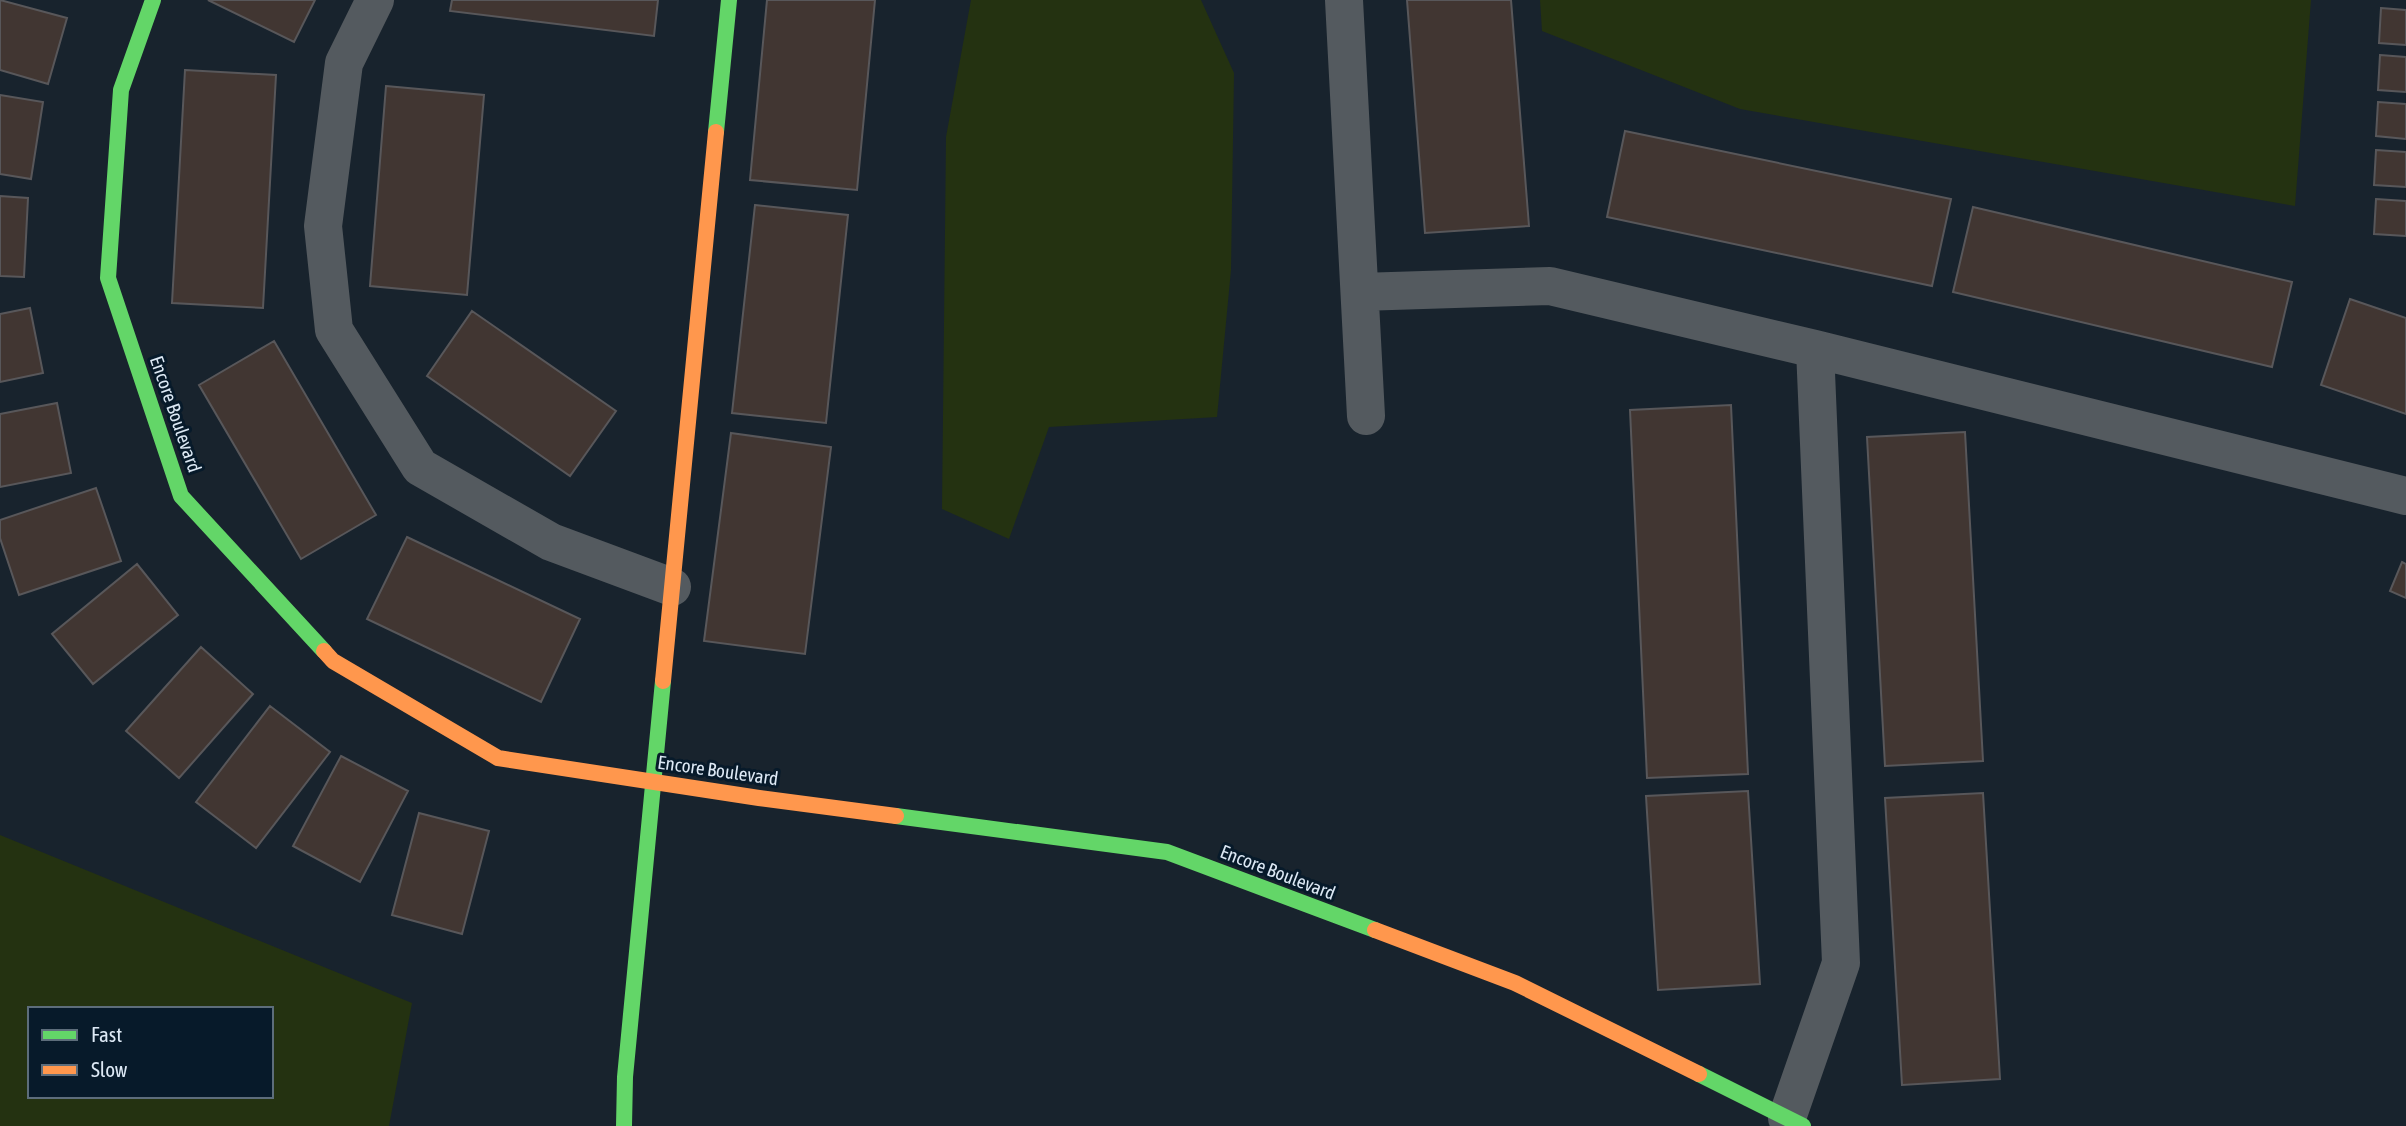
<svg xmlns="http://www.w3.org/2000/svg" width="2406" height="1126" viewBox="0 0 2406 1126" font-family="'Asap Condensed',sans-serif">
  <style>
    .green { fill: #243211; fill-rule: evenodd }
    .building { fill: #413632; stroke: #58575a; stroke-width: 2 }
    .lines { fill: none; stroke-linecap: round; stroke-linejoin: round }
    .street { stroke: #545a5f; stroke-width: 38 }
    .fast { stroke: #63d668; stroke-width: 16 }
    .slow { stroke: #ff974d; stroke-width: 16 }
    .labels { text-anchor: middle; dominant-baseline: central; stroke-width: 6; stroke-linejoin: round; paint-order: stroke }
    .street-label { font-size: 19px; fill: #dde9f5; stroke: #071a2a }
  </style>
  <rect width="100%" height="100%" fill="#18232d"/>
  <!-- green -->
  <path class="green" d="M971,0H1201L1234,73L1231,270L1217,417L1049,427L1009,539L942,509L946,137Z
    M1540,0H2311L2295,206L1740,109L1542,31Z
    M0,835L412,1003L389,1126H0ZM30,1009H271V1096H30Z"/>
  <!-- building -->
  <path class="building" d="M0,0L67,18L48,84L0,70Z
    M208,0H315L294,42Z
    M452,0H658L654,36L450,11Z
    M767,0H875L857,190L750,180Z
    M1407,0H1511L1529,226L1425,233Z
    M2381,8L2406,10V45L2379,43Z
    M2380,55L2406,57V92L2378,90Z
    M185,70L276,75L263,308L172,303Z
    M386,86L484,95L467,295L370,286Z
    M0,95L43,102L31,179L0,174Z
    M2378,102L2406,104V139L2376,136Z
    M1625,131L1951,199L1932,286L1607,217Z
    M2376,150L2406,152V187L2374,185Z
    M0,196L28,198L24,277L0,276Z
    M2376,199L2406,201V236L2374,234Z
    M755,205L848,215L826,423L732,413Z
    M1973,207L2292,282L2272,367L1953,292Z
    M2350,299L2406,318V414L2321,385Z
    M30,308L43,373L0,382V314Z
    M472,311L616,411L570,476L427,376Z
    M274,341L376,515L301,559L199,385Z
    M57,403L71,473L0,487V414Z
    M1731,405L1748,774L1647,778L1630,410Z
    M1965,432L1983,761L1885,766L1867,437Z
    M731,433L831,447L805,654L704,641Z
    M96,488L121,561L19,595L0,538V520Z
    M407,537L580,619L541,702L367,619Z
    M2402,562L2406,564V598L2390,591Z
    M137,564L178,615L93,684L52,634Z
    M201,647L253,694L179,778L126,731Z
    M270,706L330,752L256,848L196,802Z
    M341,756L408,791L360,882L293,846Z
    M1748,791L1760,984L1658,990L1646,796Z
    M1983,793L2000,1079L1902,1085L1885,798Z
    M419,813L489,831L462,934L392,915Z"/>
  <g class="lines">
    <!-- street -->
    <path class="street" d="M375,0L344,63L323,226L334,330L420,467L551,542L672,587
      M1344,0L1366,416
      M1360,292L1550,286L1815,349L2406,496
      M1787,1118L1841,963L1815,349"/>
    <!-- fast -->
    <path class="fast" d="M153,0L121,90L108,278L181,496L324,651
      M716,132L729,0
      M896,816L1167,852L1375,930
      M1699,1074L1803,1126
      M624,1126L625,1077L663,681"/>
    <!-- slow -->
    <path class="slow" d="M324,651L333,661L498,758L759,798L896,816
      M663,681L716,132
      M1375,930L1515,983L1699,1074"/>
  </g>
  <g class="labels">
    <!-- street labels -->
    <g class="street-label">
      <text transform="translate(176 414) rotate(71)">Encore Boulevard</text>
      <text transform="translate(718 770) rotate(8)">Encore Boulevard</text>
      <text transform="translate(1278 872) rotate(21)">Encore Boulevard</text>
    </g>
  </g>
  <!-- legend -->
  <rect x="28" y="1007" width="245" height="91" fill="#071a2a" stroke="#5d6d7b" stroke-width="2"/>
  <rect x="42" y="1030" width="35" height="10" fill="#63d668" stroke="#5d6d7b" stroke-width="2"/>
  <text x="91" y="1042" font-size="21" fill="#dde9f5">Fast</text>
  <rect x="42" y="1065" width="35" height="10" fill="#ff974d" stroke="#5d6d7b" stroke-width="2"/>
  <text x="91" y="1077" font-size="21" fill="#dde9f5">Slow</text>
</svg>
